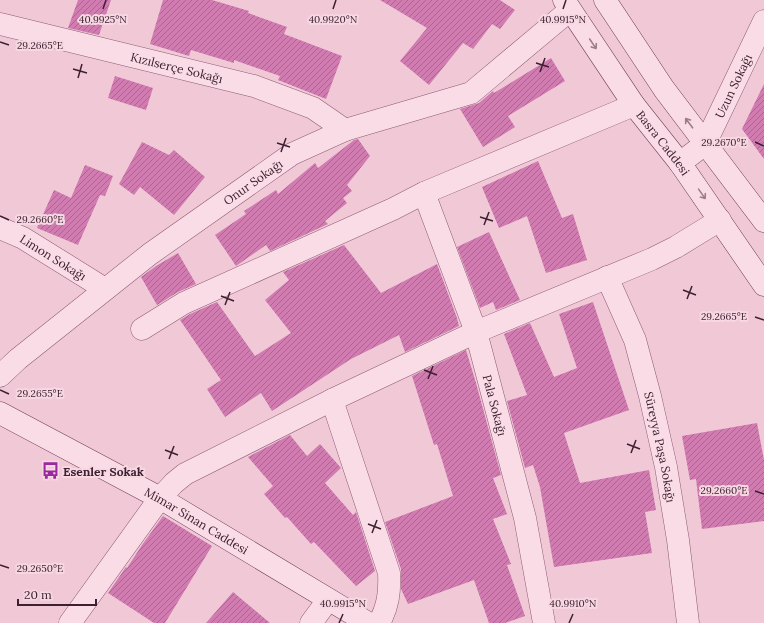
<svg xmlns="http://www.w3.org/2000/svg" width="764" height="623" viewBox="0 0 764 623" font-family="Lora,serif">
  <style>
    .building { fill: url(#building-hatch) }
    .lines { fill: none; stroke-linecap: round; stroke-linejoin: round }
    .street-casing { stroke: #8d5b75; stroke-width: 23 }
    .secondary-casing { stroke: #6f3e59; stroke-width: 23 }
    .street { stroke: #fadce6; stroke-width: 22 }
    .secondary { stroke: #fadce6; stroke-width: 22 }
    .oneway { stroke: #9c7e8b }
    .ticks { fill: none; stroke: #3d2030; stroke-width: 1.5 }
    .labels { text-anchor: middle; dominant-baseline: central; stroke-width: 4; stroke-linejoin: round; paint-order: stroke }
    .street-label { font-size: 12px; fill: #3d2030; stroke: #f7d8e2 }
    .poi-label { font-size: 12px; font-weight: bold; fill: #3d2030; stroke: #f7d8e2; text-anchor: start }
    .ticks-label { font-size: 10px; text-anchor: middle; fill: #3d2030; stroke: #f7d8e2; stroke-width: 4; stroke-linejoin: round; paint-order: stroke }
  </style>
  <defs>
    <pattern id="building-hatch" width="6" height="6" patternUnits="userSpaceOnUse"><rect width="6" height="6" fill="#d07cb1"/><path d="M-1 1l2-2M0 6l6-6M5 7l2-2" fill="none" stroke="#aa6590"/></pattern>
  </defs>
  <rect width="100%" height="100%" fill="#f0c8d6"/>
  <!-- building -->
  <path class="building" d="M78,0H111L99,35L68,28Z
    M163,0H212L249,11L248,13L287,27L284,34L342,56L326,99L278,80L280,76L234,60V63L191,50L189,56L150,44Z
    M380,0H500L515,10L500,29L492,24L473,49L463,43L429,85L400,61L427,28Z
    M551,58L565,81L508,116L515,127L483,147L460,109L479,103L493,91L494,93Z
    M115,76L153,88L146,110L108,98Z
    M764,84V159L742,129Z
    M358,139L370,156L347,185L352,191L343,198L347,203L325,221L328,224L270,251L266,245L236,266L215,235L246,214L244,211L276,190L278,194L315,163L318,168L354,140Z
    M142,142L169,155L174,150L205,177L174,215L140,187L134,195L119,184Z
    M538,161L562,218L573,214L587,260L546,273L527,216L499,228L482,187Z
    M85,165L113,176L105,196L100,195L78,245L37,228L54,190L71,198Z
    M489,232L520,300L496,310L493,302L480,308L457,247Z
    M344,245L381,293L437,264L457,318L459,326L405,352L399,335L351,359L272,411L261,393L225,417L207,389L221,380L180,320L190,314L217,302L255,356L291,333L265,300L289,280L283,272Z
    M178,253L196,284L178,292L157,305L141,277L156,266Z
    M593,302L629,410L564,433L580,483L649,470L656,510L645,512L652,553L554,567L540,487L533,465L525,468L507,401L527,395L504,334L530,323L554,377L577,368L559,314Z
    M466,350L476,383L501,475L493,478L507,514L493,519L511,564L507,565L525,616L505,623H489L474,580L408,604L401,589V569L385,522L453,496L437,444L434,445L412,376Z
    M757,423L764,460V521L702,529L696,479L690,480L682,436Z
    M290,435L307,456L320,444L341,468L325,483L353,515L356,512L375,571L356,586L314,542L311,544L287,517L285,518L264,494L273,486L248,457Z
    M163,516L212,546L165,623H154L108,593L126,567L127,568L142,545Z
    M233,592L270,623H206Z"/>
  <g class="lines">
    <defs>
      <g id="street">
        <path id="s1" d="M0,24L254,86L313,108L345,130"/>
        <path id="s2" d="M680,163L705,144L764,21"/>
        <path id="s3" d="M424,193L476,332L525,518L544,623"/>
        <path id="s4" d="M0,228L23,238L105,289"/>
        <path id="s5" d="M607,277L635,340L650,396L666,467L678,540L688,623"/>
        <path d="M142,329L184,303L393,209L424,193L634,105"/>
        <path id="s6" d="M0,376L18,359L150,254L292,154L345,130L471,93L570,10"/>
        <path d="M332,400L389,573C390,592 388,607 379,623"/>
        <path d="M70,623L160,498L174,483L185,474L332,400L476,332L652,259L676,247L720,220"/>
        <path d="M311,623L328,600"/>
      </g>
      <g id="secondary">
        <path id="s7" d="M564,0L634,105L680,163L764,285"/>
        <path d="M605,0L664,89L764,221"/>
        <path id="s8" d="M0,413L160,498L368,623"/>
      </g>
    </defs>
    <!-- street casing -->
    <use href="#street" class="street-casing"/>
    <!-- secondary casing -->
    <use href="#secondary" class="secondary-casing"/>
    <!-- street -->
    <use href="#street" class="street"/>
    <!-- secondary -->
    <use href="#secondary" class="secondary"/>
  </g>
  <!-- one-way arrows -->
  <defs><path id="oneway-shaft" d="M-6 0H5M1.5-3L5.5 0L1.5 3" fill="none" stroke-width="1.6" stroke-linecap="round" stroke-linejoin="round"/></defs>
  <g class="oneway">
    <use href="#oneway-shaft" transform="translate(593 44) rotate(56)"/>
    <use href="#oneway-shaft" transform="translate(689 123) rotate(-127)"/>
    <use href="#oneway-shaft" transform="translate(702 194) rotate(55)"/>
  </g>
  <!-- ticks -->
  <path class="ticks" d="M103,9L106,0M333,9L336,0M563,9L566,0M0,42L9,45M536,63L549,67M73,69L87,73M540,72L545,58M78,78L82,64M755,142L764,146M277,143L290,147M281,152L286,138M0,216L9,220M480,217L493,221M484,225L489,212M683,290L696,295M221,296L234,301M687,299L692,286M225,305L230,292M755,317L764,320M424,370L437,375M428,379L433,366M0,390L9,394M627,444L640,449M165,450L178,455M631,453L636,440M169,459L174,446M755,491L764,494M368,524L381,529M372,533L377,520M0,565L9,568M339,623L343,614M569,623L573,614"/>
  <!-- icons -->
  <defs>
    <symbol id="bus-bare" viewBox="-9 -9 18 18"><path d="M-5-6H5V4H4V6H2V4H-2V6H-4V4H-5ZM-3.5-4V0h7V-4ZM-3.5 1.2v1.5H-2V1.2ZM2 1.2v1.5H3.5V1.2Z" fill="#99299f" stroke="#f7d8e2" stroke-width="2.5" paint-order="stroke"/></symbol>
  </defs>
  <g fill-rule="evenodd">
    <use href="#bus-bare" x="38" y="458" width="25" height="25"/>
  </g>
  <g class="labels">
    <!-- street labels -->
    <g class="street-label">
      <text stroke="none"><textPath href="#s1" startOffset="182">Kızılserçe Sokağı</textPath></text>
      <text stroke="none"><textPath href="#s2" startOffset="96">Uzun Sokağı</textPath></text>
      <text stroke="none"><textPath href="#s7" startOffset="174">Basra Caddesi</textPath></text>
      <text stroke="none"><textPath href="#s6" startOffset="319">Onur Sokağı</textPath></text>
      <text stroke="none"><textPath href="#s4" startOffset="61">Limon Sokağı</textPath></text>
      <text stroke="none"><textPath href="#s3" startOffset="224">Pala Sokağı</textPath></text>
      <text stroke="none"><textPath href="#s5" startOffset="179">Süreyya Paşa Sokağı</textPath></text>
      <text stroke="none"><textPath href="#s8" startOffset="224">Mimar Sinan Caddesi</textPath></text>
    </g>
    <!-- poi labels -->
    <g class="poi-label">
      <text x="63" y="471">Esenler Sokak</text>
    </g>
  </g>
  <g class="ticks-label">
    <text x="103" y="23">40.9925°N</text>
    <text x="333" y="23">40.9920°N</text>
    <text x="563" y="23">40.9915°N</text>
    <text x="40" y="49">29.2665°E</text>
    <text x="724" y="146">29.2670°E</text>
    <text x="40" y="223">29.2660°E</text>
    <text x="724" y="320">29.2665°E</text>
    <text x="40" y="397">29.2655°E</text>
    <text x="724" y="494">29.2660°E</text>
    <text x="40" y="572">29.2650°E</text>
    <text x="343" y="607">40.9915°N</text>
    <text x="573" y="607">40.9910°N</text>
  </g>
  <!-- scale -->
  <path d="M18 599v6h78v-6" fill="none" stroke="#3d2030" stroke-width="2"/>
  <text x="24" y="599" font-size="12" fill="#3d2030" stroke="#f7d8e2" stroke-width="3" paint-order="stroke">20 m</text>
</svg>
